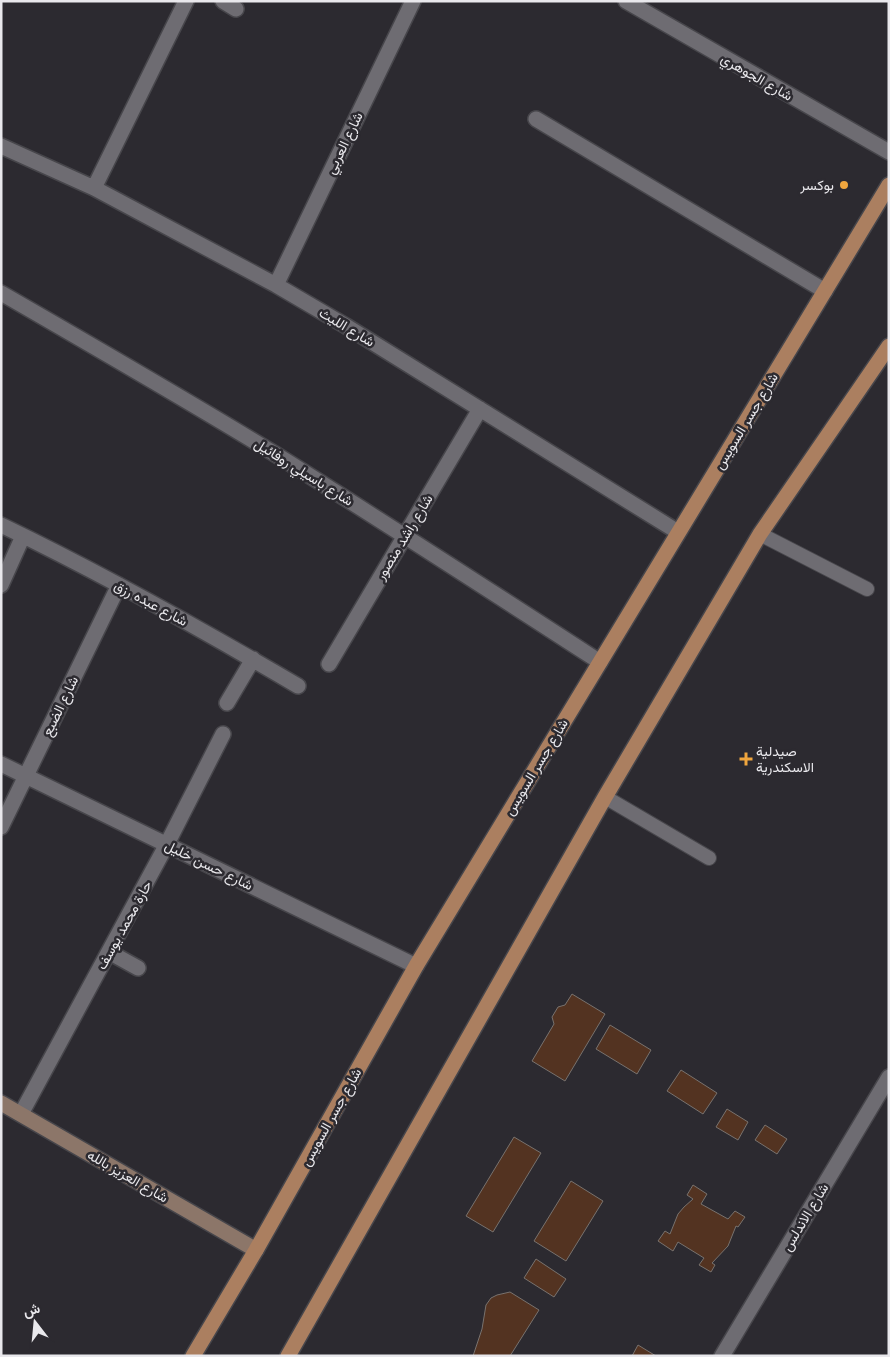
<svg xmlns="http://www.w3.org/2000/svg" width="890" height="1357" viewBox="0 0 890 1357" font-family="Arial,Vazirmatn,sans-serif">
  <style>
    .building { fill: #533321; stroke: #78726e }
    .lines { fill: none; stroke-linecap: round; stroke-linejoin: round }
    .service-casing { stroke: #47464b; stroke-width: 16 }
    .minor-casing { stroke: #47464b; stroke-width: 18 }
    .secondary-casing { stroke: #47464b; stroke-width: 18 }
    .primary-casing { stroke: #47464b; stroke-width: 18 }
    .service { stroke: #6e6c72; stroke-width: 14 }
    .minor { stroke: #6e6c72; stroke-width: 15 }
    .secondary { stroke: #8c7669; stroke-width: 15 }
    .primary { stroke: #ab7f60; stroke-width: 15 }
    .poi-dot { fill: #f0a63e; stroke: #2c2a30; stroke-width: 2 }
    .labels { text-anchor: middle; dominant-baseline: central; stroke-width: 5; stroke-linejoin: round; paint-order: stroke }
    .street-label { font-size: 14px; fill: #e9e8ec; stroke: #2c2a30 }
    .poi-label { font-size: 14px; fill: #e9e8ec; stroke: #2c2a30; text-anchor: end }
  </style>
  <rect width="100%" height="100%" fill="#2c2a30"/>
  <!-- building -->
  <path class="building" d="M572,994L605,1014L565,1081L532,1061L554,1024L552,1017L558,1007L565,1005Z
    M610,1025L651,1050L637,1074L596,1049Z
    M681,1070L717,1093L703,1114L667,1091Z
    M727,1109L748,1122L738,1140L716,1127Z
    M765,1125L787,1139L777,1154L755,1140Z
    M514,1137L541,1153L493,1232L466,1216Z
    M571,1181L603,1201L566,1261L534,1241Z
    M693,1185L707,1194L701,1204L728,1219L735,1211L745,1217L738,1227L736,1226L728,1246L712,1263L715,1265L711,1272L699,1265L704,1258L678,1242L673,1251L658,1241L665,1231L670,1234L678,1214L684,1207L693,1199L687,1195Z
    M536,1259L566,1279L554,1297L524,1278Z
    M510,1292L539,1310L510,1356H473L482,1329L486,1305L491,1298L497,1295Z
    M638,1345L656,1356H632Z"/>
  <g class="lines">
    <defs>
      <path id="service" d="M760,534L867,589
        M605,797L709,858"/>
      <path id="minor" d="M223,1L236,9
        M626,1L889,152
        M536,119L825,291
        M1,146L94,188L276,285L346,326L678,532
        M94,188L186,1
        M276,285L413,1
        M1,293C93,346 185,399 275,454C384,522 492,592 600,662
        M1,525C103,574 201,629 298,686
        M1,585L23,536
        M329,664L480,409
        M227,703L253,659
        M1,764L416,966
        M1,827L119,585
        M109,952L138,968
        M21,1114L167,844L223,734
        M722,1356L889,1077"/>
      <path id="secondary" d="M1,1103L256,1250"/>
      <path id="primary" d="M193,1356L256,1250L416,966L889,185
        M288,1356L605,797L760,534L889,346"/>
    </defs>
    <!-- service casing -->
    <use href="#service" class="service-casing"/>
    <!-- minor casing -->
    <use href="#minor" class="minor-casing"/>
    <!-- secondary casing -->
    <use href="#secondary" class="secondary-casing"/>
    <!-- primary casing -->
    <use href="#primary" class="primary-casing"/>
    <!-- service -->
    <use href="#service" class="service"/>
    <!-- minor -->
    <use href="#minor" class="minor"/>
    <!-- secondary -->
    <use href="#secondary" class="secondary"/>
    <!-- primary -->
    <use href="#primary" class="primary"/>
  </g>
  <!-- markers -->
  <g class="poi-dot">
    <circle cx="844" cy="185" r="5"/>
    <path d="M743.5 751.5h5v5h5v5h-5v5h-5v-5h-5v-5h5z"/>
  </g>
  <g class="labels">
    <!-- street labels -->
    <g class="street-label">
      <text transform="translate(757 77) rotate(30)">شارع الجوهري</text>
      <text transform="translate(344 143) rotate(-64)">شارع العربي</text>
      <text transform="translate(347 327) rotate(31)">شارع الليث</text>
      <text transform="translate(746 421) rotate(-59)">شارع جسر السويس</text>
      <text transform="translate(304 472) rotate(32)">شارع باسيلي روفائيل</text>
      <text transform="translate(404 537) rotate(-59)">شارع راشد منصور</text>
      <text transform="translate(151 603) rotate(28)">شارع عبده رزق</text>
      <text transform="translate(60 706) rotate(-64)">شارع الضبع</text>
      <text transform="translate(536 767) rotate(-59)">شارع جسر السويس</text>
      <text transform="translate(209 865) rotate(26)">شارع حسن خليل</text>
      <text transform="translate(124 925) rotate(-61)">حارة محمد يوسف</text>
      <text transform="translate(331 1117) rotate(-61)">شارع جسر السويس</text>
      <text transform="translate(128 1176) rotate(30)">شارع العزيز بالله</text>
      <text transform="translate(805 1217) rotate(-59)">شارع الاندلس</text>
    </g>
    <!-- poi labels -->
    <g class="poi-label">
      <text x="834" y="185">بوكسر</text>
      <text x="756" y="751" text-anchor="start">صيدلية<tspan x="756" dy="16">الاسكندرية</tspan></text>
    </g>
  </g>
  <!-- border -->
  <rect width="890" height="1357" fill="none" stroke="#e9e8ec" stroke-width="5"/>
  <!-- north arrow -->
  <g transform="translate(35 1322) rotate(344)" stroke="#2c2a30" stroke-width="4" paint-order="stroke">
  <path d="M0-4L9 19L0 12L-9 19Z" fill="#e9e8ec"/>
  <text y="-8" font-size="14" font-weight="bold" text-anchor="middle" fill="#e9e8ec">ش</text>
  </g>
</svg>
